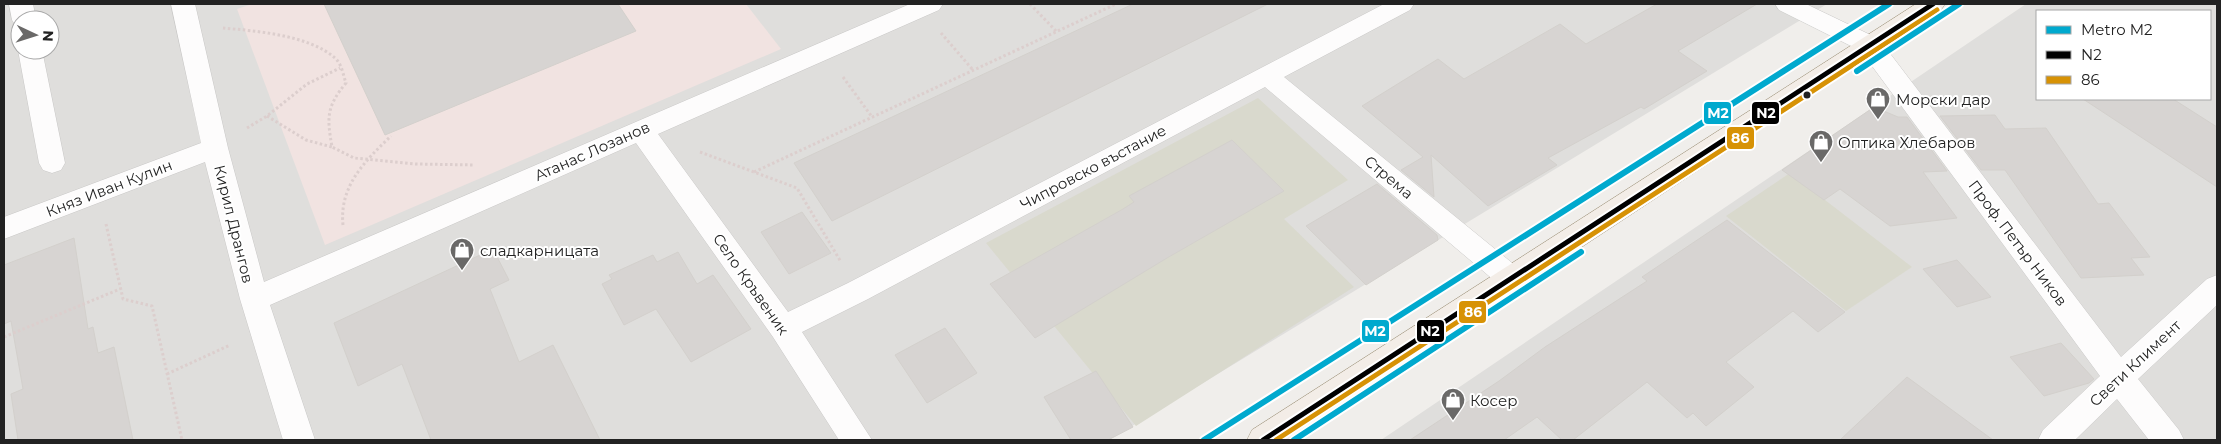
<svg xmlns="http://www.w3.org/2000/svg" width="2221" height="444" viewBox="0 0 2221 444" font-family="Montserrat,sans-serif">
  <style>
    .residential { fill: #dfdedc; fill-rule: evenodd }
    .commercial { fill: #f1e3e1 }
    .construction { fill: #d9d9cd }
    .building { fill: #d7d4d2; stroke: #d3d0cc }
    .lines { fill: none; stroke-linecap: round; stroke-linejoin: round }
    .minor-casing { stroke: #c9c8c7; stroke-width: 1 }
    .major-casing { stroke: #a79c86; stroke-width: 1 }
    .path { stroke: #dccecd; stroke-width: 3; stroke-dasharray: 2.5 2.5; stroke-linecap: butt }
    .minor { fill: #fdfcfc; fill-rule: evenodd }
    .major { fill: #f3ede7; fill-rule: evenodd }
    .bus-1-casing { stroke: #fff; stroke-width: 9 }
    .bus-2-casing { stroke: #fff; stroke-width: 9 }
    .bus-1 { stroke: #000; stroke-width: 5 }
    .bus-2 { stroke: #d79205; stroke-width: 5 }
    .metro-1-casing { stroke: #fff; stroke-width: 10 }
    .metro-1 { stroke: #00a9ce; stroke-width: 6 }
    .bus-dot { fill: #222; stroke: #fff; stroke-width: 2 }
    .labels { text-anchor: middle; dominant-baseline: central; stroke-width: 4; stroke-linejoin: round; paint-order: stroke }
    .poi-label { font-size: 15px; fill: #222; stroke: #fff; text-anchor: start }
    .street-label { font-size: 15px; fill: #222; stroke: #fff }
    .line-badge { stroke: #fff; stroke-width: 2 }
    .badge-label { font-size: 14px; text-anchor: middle; font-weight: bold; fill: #fff }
  </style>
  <rect width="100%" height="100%" fill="#f0eeeb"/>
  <!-- residential -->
  <path class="residential" d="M4,4H1827L1109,440H4ZM20,20H50V50H20Z
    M2026,4H2217V440H1381ZM2037,11H2210V99H2037Z"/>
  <!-- commercial -->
  <path class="commercial" d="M252,4H746L781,49L325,245L237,9Z"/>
  <!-- construction -->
  <path class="construction" d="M1258,98L1348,180L1284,219L1354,287L1136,426L986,243Z
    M1790,173L1912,267L1846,311L1726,216Z"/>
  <!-- building -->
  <path class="building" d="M324,4H618L636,31L385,135Z
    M1133,4H1268L832,221L794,163Z
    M1657,4H1757L1678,51L1707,71L1644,109L1641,107L1548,158L1557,165L1488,206L1431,155L1434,197L1401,170L1423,157L1362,106L1438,59L1464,79L1560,24L1586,44Z
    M2083,99H2173L2217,127V187Z
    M1874,107L1898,117H1907L1947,171L1923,172L1957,218L1890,226L1840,189L1824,200L1782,170Z
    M1995,115L2005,129L2046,128L2098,204L2109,203L2150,257L2131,258L2144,275L2081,278L2005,170H1981L1940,116Z
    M1232,140L1284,191L1167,258L1035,338L990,284L1123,209L1134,202L1129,196Z
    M1377,184L1437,235L1438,240L1366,285L1306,226Z
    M802,212L831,253L789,274L761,232Z
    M1727,220L1845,312L1818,332L1793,311L1726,362L1754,387L1706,426L1693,413L1687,418L1647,382L1573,440H1562L1537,417L1504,440H1410L1499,381L1545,347L1647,281L1642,277Z
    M74,238L88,329L93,327L98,353L114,347L133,440H18L11,394L23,389L11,321L4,324V265Z
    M493,249L509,280L490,289L519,362L553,345L600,440H431L402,364L358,386L334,323Z
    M678,252L697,284L713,275L751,329L691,362L656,309L624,325L602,284L612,279L609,275L653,255L657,262Z
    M1957,260L1991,297L1957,307L1923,269Z
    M945,328L977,373L927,403L895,355Z
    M2061,343L2094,379L2089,383L2044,396L2010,357Z
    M1096,371L1133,427L1108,440H1071L1044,397Z
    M1907,377L1993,440H1840Z"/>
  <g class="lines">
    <defs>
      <path id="minor" d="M9,4H33L36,20H20V27L16,26L12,20Z
        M171,4H195L228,148L264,282L910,4H943L939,10L658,134L788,312L848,283L1384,4H1414L1410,10L1284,77L1522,271L1526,279L1522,287L1512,291L1502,287L1265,87L868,299L802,332L872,440H839L773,337L636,143L270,305L315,440H283L240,299L205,162L4,239V217L201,143Z
        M1775,4H1806L1879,39L2121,357L2207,279L2217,275V305L2138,379L2179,430L2184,440H2149L2117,399L2075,440H2038L2043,430L2100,376L1861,51L1779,10Z
        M20,46V50H42L65,163L61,170L52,173L43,170L39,163L18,50Z"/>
      <path id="major" d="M1916,4H1945L1941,10L1289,440H1247L1252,430Z"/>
    </defs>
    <!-- minor casing -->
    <use href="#minor" class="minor-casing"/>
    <!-- major casing -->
    <use href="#major" class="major-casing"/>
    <!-- path -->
    <path class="path" d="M1030,4L1056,31
      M223,28C256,31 309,35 335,58C342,64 343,75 346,83C326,107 327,118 332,147L354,158L416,164L475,165
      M941,33L973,70
      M843,77L872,117
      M267,116L306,140L332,147
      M247,128L267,116L307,84L340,68
      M700,152L797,188L841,262
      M754,172L1116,4
      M106,224L123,299L152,306L182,440
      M343,225C339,186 365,161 391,136
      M4,337L120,289
      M167,374L230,345"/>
    <!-- minor -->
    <use href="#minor" class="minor"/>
    <!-- major -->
    <use href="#major" class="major"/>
    <defs>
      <path id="bus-1" d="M1263,440L1933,4"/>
      <path id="bus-2" d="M1276,440L1937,10"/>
    </defs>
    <!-- bus-1 casing -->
    <use href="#bus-1" class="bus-1-casing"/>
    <!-- bus-2 casing -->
    <use href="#bus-2" class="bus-2-casing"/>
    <!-- bus-1 -->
    <use href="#bus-1" class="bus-1"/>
    <!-- bus-2 -->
    <use href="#bus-2" class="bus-2"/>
    <defs>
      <path id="metro-1" d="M1857,71L1959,4
        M1204,440L1889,4
        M1294,440L1581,252"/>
    </defs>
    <!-- metro-1 casing -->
    <use href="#metro-1" class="metro-1-casing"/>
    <!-- metro-1 -->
    <use href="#metro-1" class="metro-1"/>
  </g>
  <!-- icons -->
  <defs>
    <symbol id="shop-pin" viewBox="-11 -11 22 30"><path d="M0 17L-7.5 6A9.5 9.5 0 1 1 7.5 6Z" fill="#6a6968" stroke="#fff"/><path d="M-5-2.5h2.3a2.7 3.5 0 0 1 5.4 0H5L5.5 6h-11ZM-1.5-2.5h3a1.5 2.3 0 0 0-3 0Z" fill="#fff"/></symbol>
  </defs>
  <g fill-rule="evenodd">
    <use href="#shop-pin" x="1864" y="85" width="28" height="38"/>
    <use href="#shop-pin" x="1807" y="128" width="28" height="38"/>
    <use href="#shop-pin" x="448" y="236" width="28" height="38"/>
    <use href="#shop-pin" x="1439" y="386" width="28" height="38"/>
  </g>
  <!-- markers -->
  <circle class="bus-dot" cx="1807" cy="95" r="4.5"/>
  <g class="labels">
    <!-- poi labels -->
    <g class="poi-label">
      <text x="1896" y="99">Морски дар</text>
      <text x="1838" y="142">Оптика Хлебаров</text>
      <text x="480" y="250">сладкарницата</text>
      <text x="1470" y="400">Косер</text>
    </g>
    <!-- street labels -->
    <g class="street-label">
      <text transform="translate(592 151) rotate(-24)">Атанас Лозанов</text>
      <text transform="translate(1093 167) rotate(-28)">Чипровско въстание</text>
      <text transform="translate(1389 177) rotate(40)">Стрема</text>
      <text transform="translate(109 188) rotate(-21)">Княз Иван Кулин</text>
      <text transform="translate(234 224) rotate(76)">Кирил Дрангов</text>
      <text transform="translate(2018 243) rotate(53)">Проф. Петър Ников</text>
      <text transform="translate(751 284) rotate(55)">Село Кръвеник</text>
      <text transform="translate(2135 363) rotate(-43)">Свети Климент</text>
    </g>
  </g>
  <g class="line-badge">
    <rect x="1703" y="101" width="29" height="24" rx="5" fill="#00a9ce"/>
    <rect x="1751" y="101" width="29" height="24" rx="5" fill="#000"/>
    <rect x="1726" y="126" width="29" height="24" rx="5" fill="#d79205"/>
    <rect x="1458" y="300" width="29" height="24" rx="5" fill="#d79205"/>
    <rect x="1361" y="319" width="29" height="24" rx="5" fill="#00a9ce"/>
    <rect x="1416" y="319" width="29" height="24" rx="5" fill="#000"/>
  </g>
  <g class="badge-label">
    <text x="1718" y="118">M2</text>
    <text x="1766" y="118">N2</text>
    <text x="1740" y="143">86</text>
    <text x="1473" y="317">86</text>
    <text x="1375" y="336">M2</text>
    <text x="1430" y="336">N2</text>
  </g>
  <!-- border -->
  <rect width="2221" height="444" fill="none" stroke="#222222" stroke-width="10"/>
  <!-- legend -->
  <rect x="2036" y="10" width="175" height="90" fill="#ffffff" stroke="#a7a7a7"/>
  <rect x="2046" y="26" width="25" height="8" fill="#00a9ce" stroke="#a7a7a7"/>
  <text x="2081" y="35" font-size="15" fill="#222222">Metro M2</text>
  <rect x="2046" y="51" width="25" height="8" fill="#000000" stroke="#a7a7a7"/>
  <text x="2081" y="60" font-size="15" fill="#222222">N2</text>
  <rect x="2046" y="76" width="25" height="8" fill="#d79205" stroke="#a7a7a7"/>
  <text x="2081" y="85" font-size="15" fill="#222222">86</text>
  <!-- north arrow -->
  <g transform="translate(35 35) rotate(94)"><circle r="24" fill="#ffffff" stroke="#a7a7a7"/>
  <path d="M0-4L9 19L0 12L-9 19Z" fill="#6a6968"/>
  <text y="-8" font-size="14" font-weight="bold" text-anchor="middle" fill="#222222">N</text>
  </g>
</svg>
